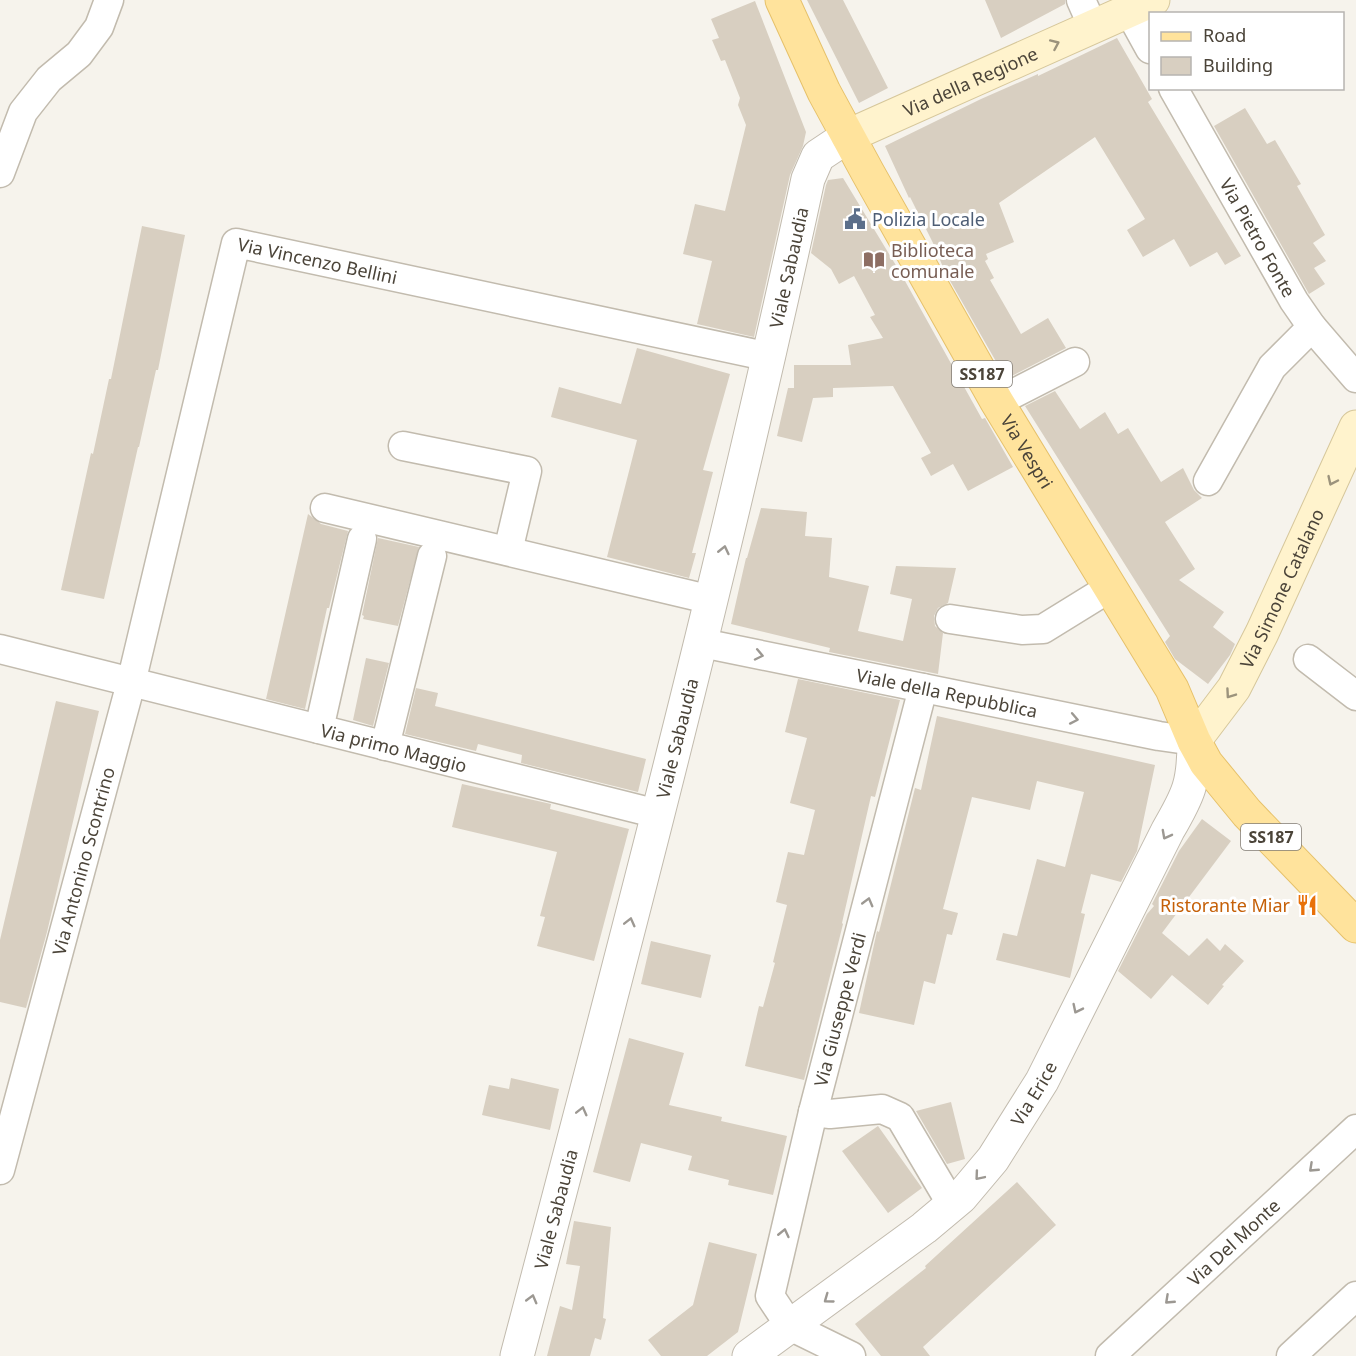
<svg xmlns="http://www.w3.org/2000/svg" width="1356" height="1356" viewBox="0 0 1356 1356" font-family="'Noto Sans',sans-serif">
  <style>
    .building { fill: #d8cfc1 }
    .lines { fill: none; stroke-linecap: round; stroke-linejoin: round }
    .minor-casing { stroke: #c2bbae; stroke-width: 31 }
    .tertiary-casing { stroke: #c2bbae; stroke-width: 35 }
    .secondary-casing { stroke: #d6c79b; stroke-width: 35 }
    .primary-casing { stroke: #e6c16a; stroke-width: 35 }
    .minor { stroke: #fff; stroke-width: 28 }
    .tertiary { stroke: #fff; stroke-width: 33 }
    .secondary { stroke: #fff3cd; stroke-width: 33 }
    .primary { stroke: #ffe39c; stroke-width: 33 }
    .oneway { stroke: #9c937c }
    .oneway2 { stroke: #9c9892 }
    .labels { text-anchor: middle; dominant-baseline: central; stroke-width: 6; stroke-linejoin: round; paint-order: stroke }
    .shield { fill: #fff; stroke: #817c74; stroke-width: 1.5 }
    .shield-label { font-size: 16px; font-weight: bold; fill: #4b4439 }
    .street-label { font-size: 18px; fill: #4b4439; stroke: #fff }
    .service-label { font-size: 18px; fill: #4e5e75; stroke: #fff; text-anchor: start }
    .education-label { font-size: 18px; fill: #785e54; stroke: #fff; text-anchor: start }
    .food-label { font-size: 18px; fill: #c56008; stroke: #fff; text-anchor: end }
  </style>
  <rect width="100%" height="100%" fill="#f6f3ec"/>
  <!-- building -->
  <path class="building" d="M807,0H843L888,88L859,103Z
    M985,0H1065V4L1001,38Z
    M755,1L806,132L803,146L790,175L754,337L697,324L712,261L683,254L695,204L725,211L746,125L738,105L740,98L725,60L721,61L712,40L719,38L711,19Z
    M1117,38L1152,99L1148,102L1241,256L1225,265L1217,252L1190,267L1174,239L1143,257L1127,230L1145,219L1095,137L999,203L1014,242L986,254L988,259L985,261L994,278L990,280L1021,334L1048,318L1066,348L1006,379L945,272L933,243L910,197L909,198L885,146L981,99L1038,74V76Z
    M1245,108L1267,144L1275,140L1301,184L1297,186L1325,235L1313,243L1326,261L1314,268L1325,284L1309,294L1214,126Z
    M843,178L900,272L982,419L985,418L1013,467L968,491L953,464L931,476L921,458L931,453L893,386L833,388V397L813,398L802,442L777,436L788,388H794V365H851L848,345L883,338L870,317L875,315L854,276L839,284L831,269L811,253L826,185L828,180Z
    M142,226L185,235L158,370H156L139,447H138L104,599L61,590L91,453L93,454L109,379H111Z
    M637,348L730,374L703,470L713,472L692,553H696L689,578L607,557L637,440L551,417L559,387L621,404Z
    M1055,391L1080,429L1105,412L1118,434L1128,428L1161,482L1183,468L1194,490L1202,498L1165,522L1195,569L1179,580L1224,612L1213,627L1235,644L1230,655L1208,684L1175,659L1165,642L1170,636L1025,406Z
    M761,508L807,512L805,536L832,538L829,577L869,586L858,631L903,641L912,599L890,594L896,566L956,568L948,603L938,608L934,616L935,626L943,633L938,674L829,652L830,648L731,624L746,558H747Z
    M308,514L321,524L348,531L329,608H327L305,709L266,699Z
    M378,538L419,547L398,626L363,619L364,616L362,615Z
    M366,658L389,663L373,726L353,720Z
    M798,679L900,700L875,797L871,796L842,923L843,924L804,1080L745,1066L759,1006L763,1007L775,963L773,962L787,905L776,902L788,852L804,855L815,810L790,803L807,738L785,732Z
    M416,688L438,693L435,706L646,759L638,792L521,763L522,755L478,744L476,751L405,734Z
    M56,701L99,711L47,932L26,1008L0,1002V940Z
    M937,716L1155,765L1137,851L1121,882L1091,874L1081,913L1085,914L1070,978L996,960L1003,933L1017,936L1037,859L1065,867L1084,792L1037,781L1030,810L972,797L943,909L958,913L952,935L947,934L935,984L924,981L914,1025L859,1013L877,931L879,932L915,788L921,790Z
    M462,784L551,804L550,809L629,829L594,961L537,946L545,917L540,916L557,852L452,827Z
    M1202,819L1231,841L1162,933L1189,956L1207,938L1220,951L1225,944L1244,961L1222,985L1224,986L1208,1005L1172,975L1151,999L1118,971L1147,914L1154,906L1152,904L1179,851Z
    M651,941L711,955L701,998L641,984Z
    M629,1038L684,1053L669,1105L722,1117L721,1121L787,1136L773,1195L728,1185L729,1180L688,1170L692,1156L641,1143L630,1182L593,1172Z
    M511,1078L559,1089L550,1130L482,1115L489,1085L509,1089Z
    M951,1102L965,1159L947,1164L916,1111Z
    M878,1126L922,1188L888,1213L842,1151Z
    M1017,1182L1056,1225L923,1347L930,1356H881L855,1324L926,1268L925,1266Z
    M574,1221L611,1227L603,1318L606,1319L601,1340L595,1338L590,1356H547L560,1306L572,1310L580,1266L566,1264Z
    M709,1242L757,1254L738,1332L707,1356H661L648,1340L693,1305Z"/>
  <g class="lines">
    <defs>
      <g id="minor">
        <path d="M1081,0L1093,27"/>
        <path d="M1129,11L1150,49"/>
        <path id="s1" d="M1173,88L1294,301L1312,327L1356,378"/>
        <path d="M0,173L23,112L49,79L79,54L99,27L109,0"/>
        <path d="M997,402L1075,362"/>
        <path d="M403,446L527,471L508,551"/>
        <path d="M1208,481L1272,367L1312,327"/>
        <path d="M325,508L712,600"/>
        <path d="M950,619L1022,630L1043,629L1111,587"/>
        <path id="s2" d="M702,643L1159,736L1194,741"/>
        <path id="s3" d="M0,649L658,814"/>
        <path d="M1308,659L1356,696"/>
        <path d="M319,729L362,539"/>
        <path d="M385,746L432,556"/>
        <path d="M813,1112L830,1114L882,1109L900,1117L952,1205"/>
        <path id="s4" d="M0,1170L131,683L236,243L770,357"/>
        <path id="s5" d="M851,1356L790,1326L770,1296L813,1112L923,688"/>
        <path id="s6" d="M1110,1356L1356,1129"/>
        <path d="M1291,1356L1356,1296"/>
      </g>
      <g id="tertiary">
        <path id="s7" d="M517,1356C620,965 723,574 808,179L818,156L848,136"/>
        <path id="s8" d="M749,1356L924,1228L961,1197L993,1159L1042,1081L1168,830C1189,794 1194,783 1194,741"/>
      </g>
      <g id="secondary">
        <path id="s9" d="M848,136L1153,0"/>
        <path id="s10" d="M1194,741L1234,688L1262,633L1356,427"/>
      </g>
      <g id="primary">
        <path id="s11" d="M782,0L824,92L868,173L997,402L1172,689L1194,741L1206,763L1247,813L1356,926"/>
      </g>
    </defs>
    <!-- minor casing -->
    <use href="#minor" class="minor-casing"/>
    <!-- tertiary casing -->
    <use href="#tertiary" class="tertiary-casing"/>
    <!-- secondary casing -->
    <use href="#secondary" class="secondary-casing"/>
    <!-- primary casing -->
    <use href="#primary" class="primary-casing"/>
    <!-- minor -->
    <use href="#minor" class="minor"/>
    <!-- tertiary -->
    <use href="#tertiary" class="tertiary"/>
    <!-- secondary -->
    <use href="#secondary" class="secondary"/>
    <!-- primary -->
    <use href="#primary" class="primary"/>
  </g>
  <!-- one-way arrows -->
  <defs><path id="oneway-chevron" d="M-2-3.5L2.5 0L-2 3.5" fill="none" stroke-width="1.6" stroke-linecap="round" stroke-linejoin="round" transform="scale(1.5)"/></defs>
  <g class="oneway">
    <use href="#oneway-chevron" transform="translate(1055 44) rotate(-24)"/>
    <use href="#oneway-chevron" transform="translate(1332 481) rotate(115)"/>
    <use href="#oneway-chevron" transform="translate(1230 694) rotate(125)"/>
  </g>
  <g class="oneway2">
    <use href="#oneway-chevron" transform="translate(724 550) rotate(-77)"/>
    <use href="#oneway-chevron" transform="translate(759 655) rotate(12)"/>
    <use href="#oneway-chevron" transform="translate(1074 719) rotate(11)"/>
    <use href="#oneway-chevron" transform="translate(1166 835) rotate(118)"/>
    <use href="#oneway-chevron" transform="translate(868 902) rotate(-75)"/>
    <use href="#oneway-chevron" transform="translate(630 922) rotate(-76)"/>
    <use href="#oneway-chevron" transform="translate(1077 1009) rotate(116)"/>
    <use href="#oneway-chevron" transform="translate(582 1111) rotate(-76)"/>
    <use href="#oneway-chevron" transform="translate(1313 1168) rotate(137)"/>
    <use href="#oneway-chevron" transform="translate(979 1176) rotate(130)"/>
    <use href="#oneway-chevron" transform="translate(784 1233) rotate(-77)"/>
    <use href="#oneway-chevron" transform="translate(532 1299) rotate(-75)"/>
    <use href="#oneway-chevron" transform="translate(828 1299) rotate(144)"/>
    <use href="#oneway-chevron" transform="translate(1169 1300) rotate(137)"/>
  </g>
  <!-- icons -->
  <defs>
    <symbol id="civic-bare" viewBox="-9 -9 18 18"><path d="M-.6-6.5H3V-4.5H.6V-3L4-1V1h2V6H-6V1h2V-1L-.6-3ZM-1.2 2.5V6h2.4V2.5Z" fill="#5c6f8a" stroke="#fff" stroke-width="2.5" paint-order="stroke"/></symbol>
    <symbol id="library-bare" viewBox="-9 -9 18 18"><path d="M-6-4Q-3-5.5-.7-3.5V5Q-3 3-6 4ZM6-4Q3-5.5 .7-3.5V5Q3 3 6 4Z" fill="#8d6e63" stroke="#fff" stroke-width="2.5" paint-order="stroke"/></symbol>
    <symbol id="restaurant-bare" viewBox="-9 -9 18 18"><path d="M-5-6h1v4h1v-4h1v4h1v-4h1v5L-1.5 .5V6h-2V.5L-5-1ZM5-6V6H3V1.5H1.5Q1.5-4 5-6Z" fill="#e8710a" stroke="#fff" stroke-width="2.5" paint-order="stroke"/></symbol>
  </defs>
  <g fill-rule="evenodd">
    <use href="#civic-bare" x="840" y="204" width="30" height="30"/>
    <use href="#library-bare" x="859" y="245" width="30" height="30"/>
    <use href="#restaurant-bare" x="1292" y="890" width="30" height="30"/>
  </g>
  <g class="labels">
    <!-- shield labels -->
    <g class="shield">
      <rect x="952" y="361" width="60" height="26" rx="4.5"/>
      <rect x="1241" y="824" width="60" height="26" rx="4.5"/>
    </g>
    <g class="shield-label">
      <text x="982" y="374">SS187</text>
      <text x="1271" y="837">SS187</text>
    </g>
    <!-- street labels -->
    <g class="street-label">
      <text stroke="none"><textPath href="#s9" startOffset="134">Via della Regione</textPath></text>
      <text stroke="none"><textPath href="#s1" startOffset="172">Via Pietro Fonte</textPath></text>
      <text stroke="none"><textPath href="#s4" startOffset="1040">Via Vincenzo Bellini</textPath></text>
      <text stroke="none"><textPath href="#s7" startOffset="1122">Viale Sabaudia</textPath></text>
      <text stroke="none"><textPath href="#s11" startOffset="514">Via Vespri</textPath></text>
      <text stroke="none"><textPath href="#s10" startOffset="177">Via Simone Catalano</textPath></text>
      <text stroke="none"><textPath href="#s2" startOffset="250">Viale della Repubblica</textPath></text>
      <text stroke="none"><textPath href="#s7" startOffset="638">Viale Sabaudia</textPath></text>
      <text stroke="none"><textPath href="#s3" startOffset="406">Via primo Maggio</textPath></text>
      <text stroke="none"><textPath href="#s4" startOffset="320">Via Antonino Scontrino</textPath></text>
      <text stroke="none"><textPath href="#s5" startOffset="399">Via Giuseppe Verdi</textPath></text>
      <text stroke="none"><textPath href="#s8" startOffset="392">Via Erice</textPath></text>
      <text stroke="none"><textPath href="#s7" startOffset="152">Viale Sabaudia</textPath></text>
      <text stroke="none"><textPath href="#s6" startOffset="168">Via Del Monte</textPath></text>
    </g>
    <!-- service labels -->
    <g class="service-label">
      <text x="872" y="219">Polizia Locale</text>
    </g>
    <!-- education labels -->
    <g class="education-label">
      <text x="891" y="250">Biblioteca<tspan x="891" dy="21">comunale</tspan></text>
    </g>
    <!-- food labels -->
    <g class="food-label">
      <text x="1290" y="905">Ristorante Miar</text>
    </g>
  </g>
  <!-- legend -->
  <rect x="1149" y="12" width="195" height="78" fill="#ffffff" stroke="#b7b4b0" stroke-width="1.5"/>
  <rect x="1161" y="32" width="30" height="9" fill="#ffe39c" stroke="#b7b4b0" stroke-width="1.5"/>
  <text x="1203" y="42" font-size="18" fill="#4b4439">Road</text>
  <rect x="1161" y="57" width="30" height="18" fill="#d8cfc1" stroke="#b7b4b0" stroke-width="1.5"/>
  <text x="1203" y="72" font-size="18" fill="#4b4439">Building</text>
</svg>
